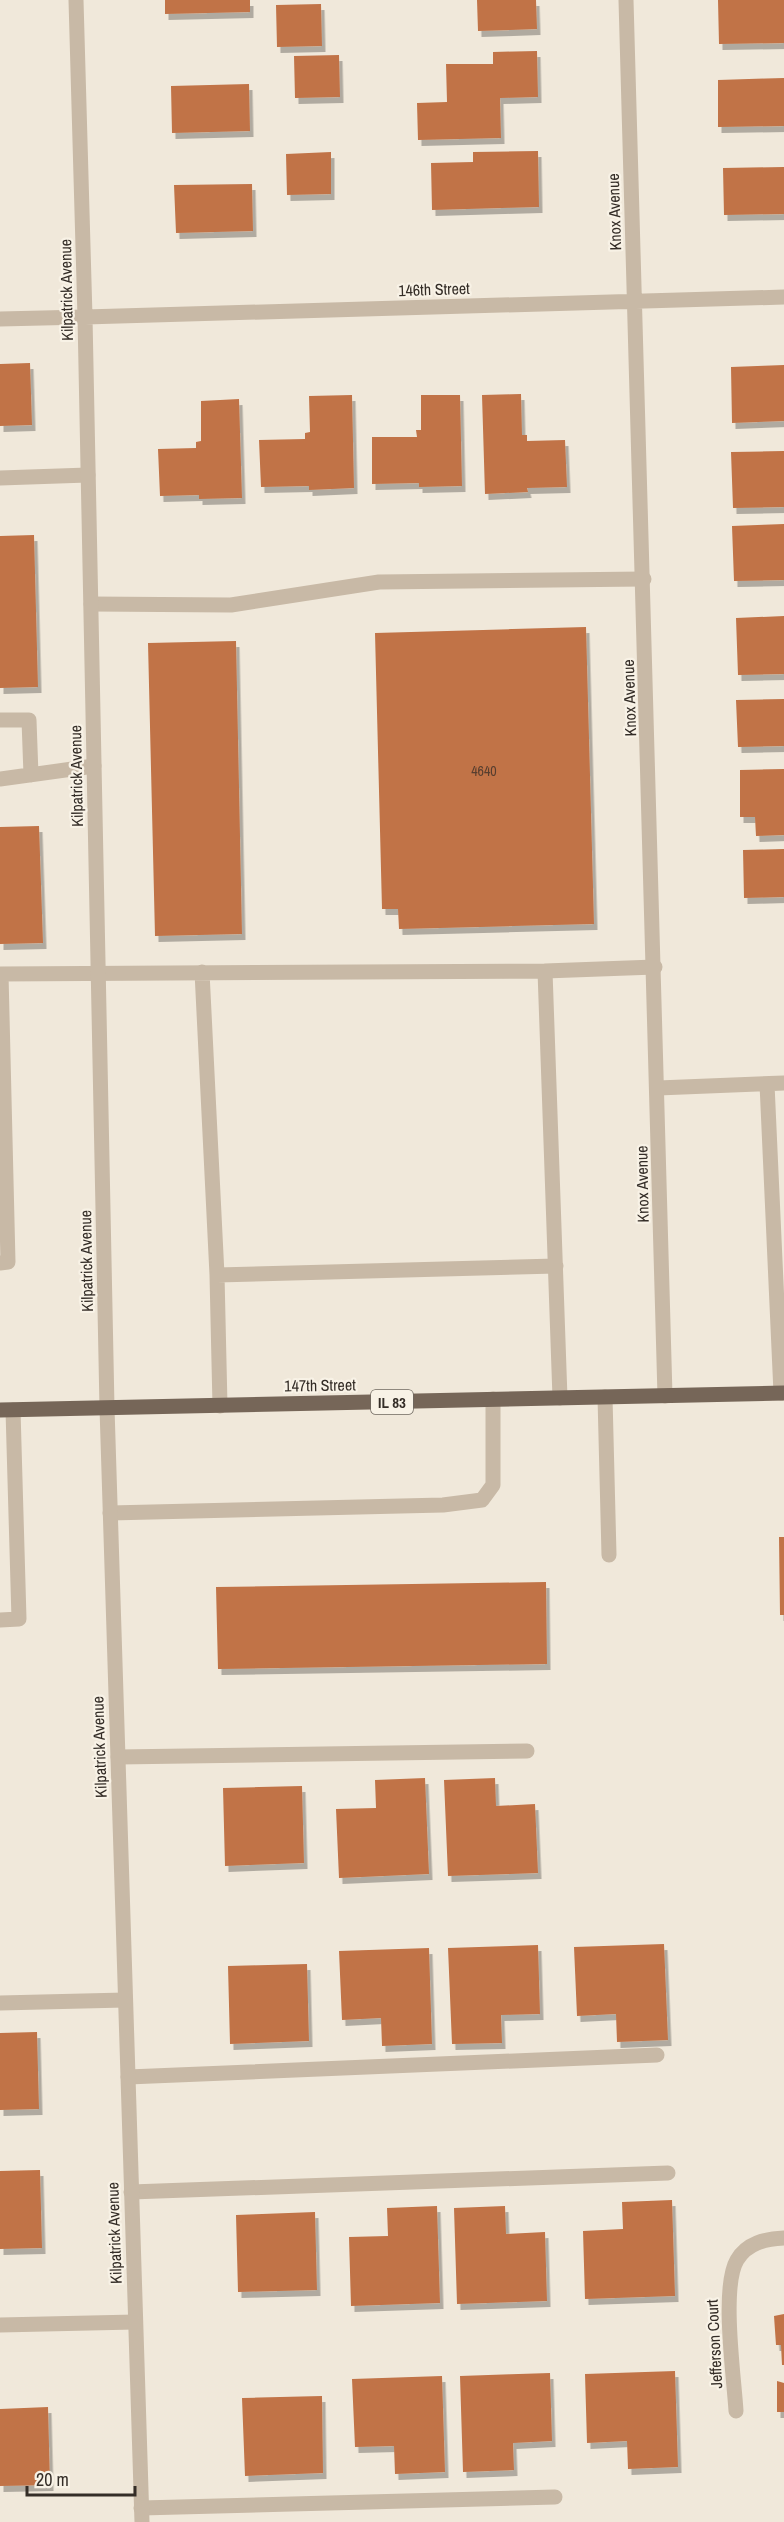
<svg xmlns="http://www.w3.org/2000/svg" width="784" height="2522" viewBox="0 0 784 2522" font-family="'Archivo Narrow',sans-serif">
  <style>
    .building { fill: #c17347; filter: url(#shadow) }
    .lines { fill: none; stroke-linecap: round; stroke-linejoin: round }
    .lane { stroke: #c8b9a6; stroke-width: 15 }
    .street { stroke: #c8b9a6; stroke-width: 15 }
    .primary { stroke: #766658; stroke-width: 15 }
    .labels { text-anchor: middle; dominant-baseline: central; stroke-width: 4.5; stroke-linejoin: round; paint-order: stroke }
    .number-label { font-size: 14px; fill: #573e2f }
    .shield { fill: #f8f2e6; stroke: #6f6860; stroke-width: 1.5 }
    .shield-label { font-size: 15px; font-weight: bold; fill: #342d27 }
    .street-label { font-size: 16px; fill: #342d27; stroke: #f8f2e6 }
  </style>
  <defs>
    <filter id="shadow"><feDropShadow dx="3.5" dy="6" stdDeviation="0" flood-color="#0004"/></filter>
  </defs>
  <rect width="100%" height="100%" fill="#f0e8da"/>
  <!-- building -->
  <path class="building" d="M165,0H250V12L165,14Z
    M477,0H536L537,29L478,31Z
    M718,0H784V43L719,44Z
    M321,4L322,46L277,47L276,5Z
    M537,51L538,97L500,98L501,138L418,140L417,103L447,102L446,64H493V52Z
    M339,55L340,97L295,98L294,56Z
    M784,78V126L718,127V80Z
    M249,84L250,131L172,133L171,86Z
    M538,151L539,207L432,210L431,163L473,162V152Z
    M331,152V194L287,195L286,154Z
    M784,167V214L724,215L723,168Z
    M252,184L253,231L176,233L174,185Z
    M30,363L32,425L0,426V364Z
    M784,365V421L732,423L731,367Z
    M521,394L522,435H527V441L565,440L567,487L527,488L528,492L485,494L482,395Z
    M352,395L354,488L309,490V486L261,487L259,440L305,439V433L310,432L309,396Z
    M421,395H460L462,486L419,487V483L372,484V437H417L416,430H421Z
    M239,399L242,498L199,499V495L160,496L158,449L196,448V442L201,441V401Z
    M784,451V507L733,508L731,452Z
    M784,524V580L734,581L732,526Z
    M34,535L38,687L0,688V536Z
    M784,616V674L738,675L736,618Z
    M586,627L594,924L399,929L398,909H382L375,633Z
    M236,641L242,934L155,936L148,643Z
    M784,699V746L738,747L736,700Z
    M784,769V835L756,836L755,817H740V770Z
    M39,826L43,943L0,944V827Z
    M784,849V897L744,898L743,850Z
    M779,1537H784V1615H780Z
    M546,1582L547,1664L218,1669L216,1587Z
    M425,1778L429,1874L339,1878L336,1809L376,1808L375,1780Z
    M495,1778L496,1806L535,1804L538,1873L448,1876L444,1780Z
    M302,1786L304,1863L225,1866L223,1788Z
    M664,1944L668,2040L617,2042L616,2014L577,2016L574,1947Z
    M538,1945L540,2014L501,2015L502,2043L452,2044L448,1948Z
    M429,1948L432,2044L382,2046L381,2018L342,2020L339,1951Z
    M307,1964L309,2041L230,2044L228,1966Z
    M37,2032L39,2109L0,2110V2033Z
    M40,2170L42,2248L0,2249V2171Z
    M672,2200L675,2296L585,2299L583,2231L623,2229L622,2202Z
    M437,2206L440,2303L351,2306L349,2237L388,2236L387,2208Z
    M505,2206L506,2234L545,2232L547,2301L457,2304L454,2208Z
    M315,2212L317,2290L238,2292L236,2215Z
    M784,2314V2365H782L781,2345H776L774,2316Z
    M675,2371L678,2467L628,2469L627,2441L587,2443L585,2374Z
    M550,2373L552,2441L513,2443L514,2470L463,2472L460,2376Z
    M442,2376L445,2472L395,2474L394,2446L355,2447L352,2379Z
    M777,2381L784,2383V2412H777Z
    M322,2396L323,2473L245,2476L242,2398Z
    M48,2407L50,2485L0,2486V2409Z"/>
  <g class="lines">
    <!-- lane -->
    <path class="lane" d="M0,319L85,317
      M0,478L88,475
      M91,604L231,605L379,582L644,579
      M0,720H29L31,775
      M0,779L94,766
      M202,972L217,1275L220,1406
      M0,974L545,971
      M767,1084L781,1393
      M658,1088L784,1083
      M0,1263L8,1262L1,974
      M217,1275L556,1266
      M605,1397L609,1555
      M560,1398L545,971L655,967
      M110,1513L443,1505L482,1500L493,1485V1399
      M0,1620L19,1619L13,1410
      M118,1757L527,1751
      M0,2003L125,2000
      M128,2077L657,2055
      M131,2192L668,2173
      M0,2325L135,2322
      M736,2411C734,2377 721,2287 737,2260C747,2243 765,2239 784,2238
      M141,2508L555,2497"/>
    <!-- street -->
    <path class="street" d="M76,0L85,317L107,1408L142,2522
      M626,0L665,1396
      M85,317L784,297"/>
    <!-- primary -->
    <path class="primary" d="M0,1410L784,1393"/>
  </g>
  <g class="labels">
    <!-- number labels -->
    <g class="number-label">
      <text x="484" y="771">4640</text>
    </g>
    <!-- shield labels -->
    <rect class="shield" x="371" y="1390" width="42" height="24" rx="4.5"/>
    <g class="shield-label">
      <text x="392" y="1402">IL 83</text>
    </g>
    <!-- street labels -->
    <g class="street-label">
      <text transform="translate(614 212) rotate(-92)">Knox Avenue</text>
      <text transform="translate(434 289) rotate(-2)">146th Street</text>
      <text transform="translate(66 290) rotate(-91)">Kilpatrick Avenue</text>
      <text transform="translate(629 698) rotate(-92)">Knox Avenue</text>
      <text transform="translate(76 776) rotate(-91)">Kilpatrick Avenue</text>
      <text transform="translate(642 1184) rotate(-91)">Knox Avenue</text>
      <text transform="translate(86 1261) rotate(-91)">Kilpatrick Avenue</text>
      <text transform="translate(320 1385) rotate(-1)">147th Street</text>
      <text transform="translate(99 1747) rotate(-92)">Kilpatrick Avenue</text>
      <text transform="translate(114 2233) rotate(-92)">Kilpatrick Avenue</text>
      <text transform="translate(714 2344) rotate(-93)">Jefferson Court</text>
    </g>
  </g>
  <!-- scale -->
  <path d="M27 2486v9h108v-9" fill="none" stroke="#342d27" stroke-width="3"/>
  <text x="36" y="2486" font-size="18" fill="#342d27" stroke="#f8f2e6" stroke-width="4.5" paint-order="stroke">20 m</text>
</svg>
